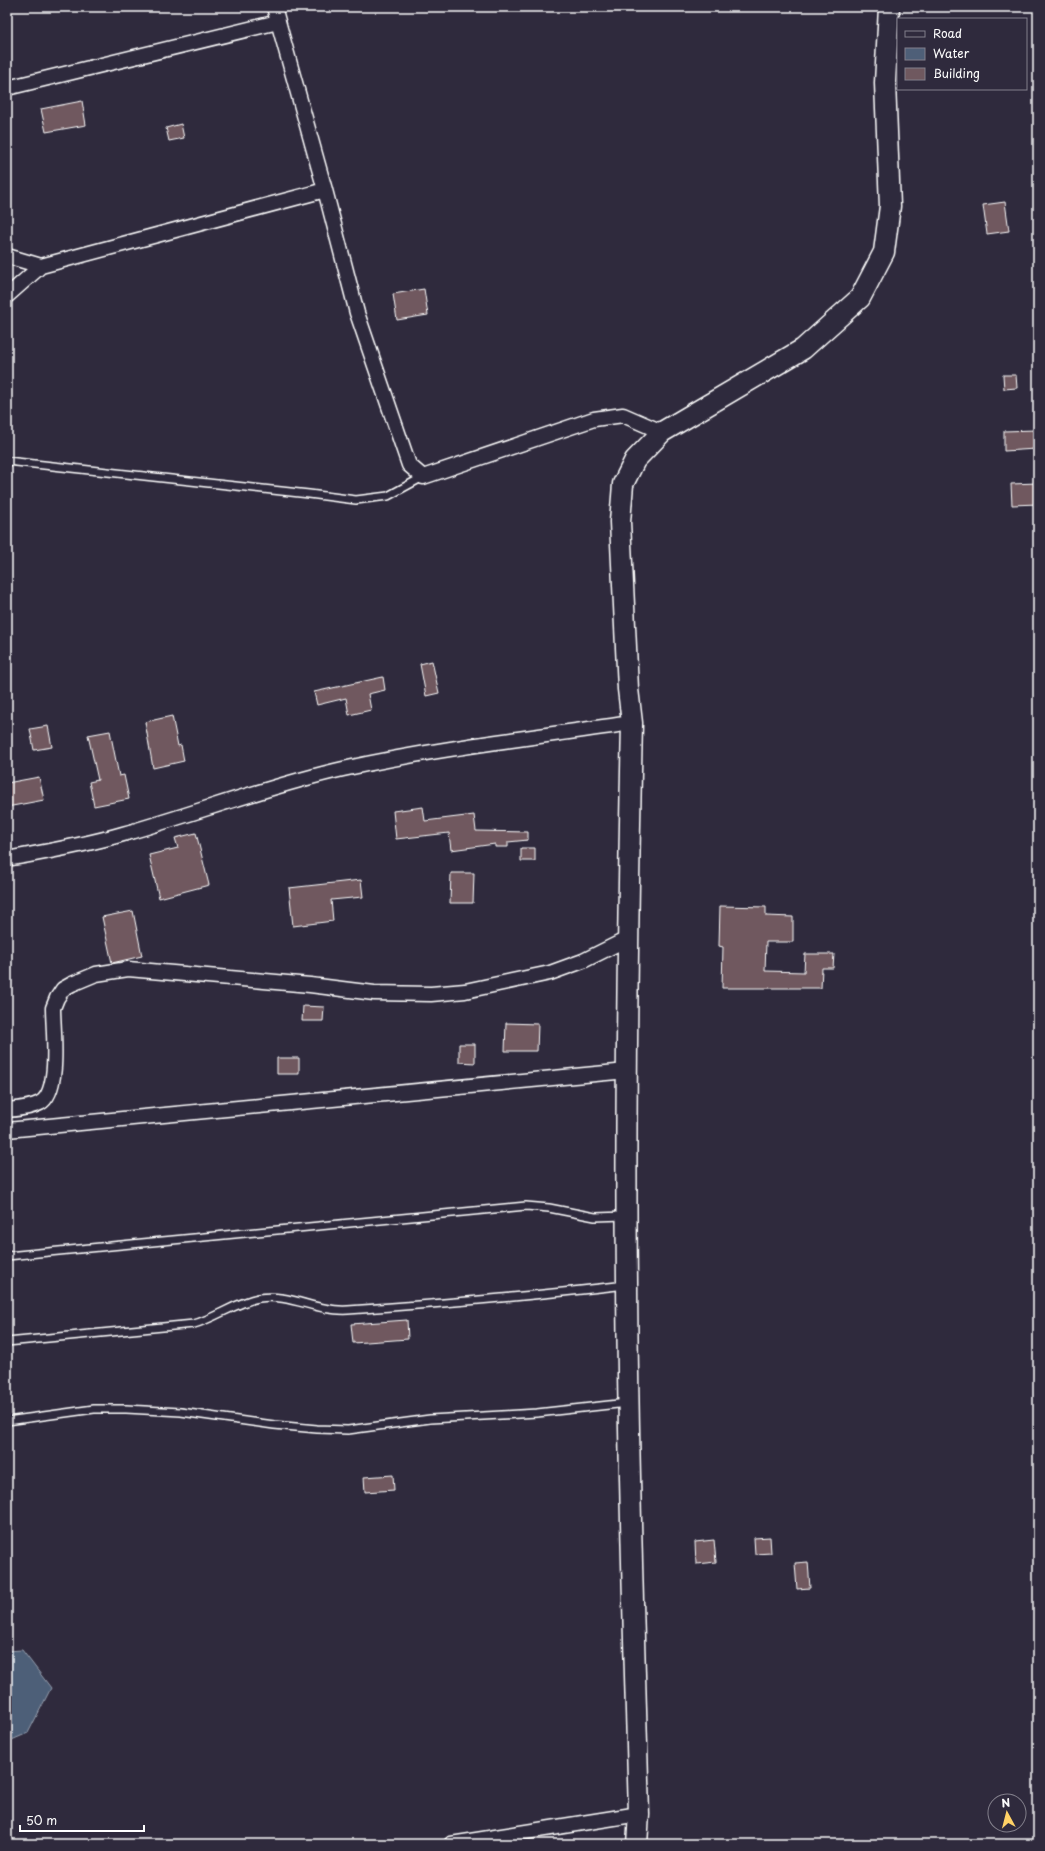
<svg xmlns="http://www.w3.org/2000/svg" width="1045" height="1851" viewBox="0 0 1045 1851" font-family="'Playpen Sans',sans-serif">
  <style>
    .water { fill: #4e5f78; stroke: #959fae }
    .building { fill: #6f585f; stroke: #fff }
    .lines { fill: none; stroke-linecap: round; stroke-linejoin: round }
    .lane-casing { stroke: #fff; stroke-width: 10 }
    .street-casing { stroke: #fff; stroke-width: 17 }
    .secondary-casing { stroke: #fff; stroke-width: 23 }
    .lane { stroke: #2f2a3d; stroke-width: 7 }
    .street { stroke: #2f2a3d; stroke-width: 14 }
    .secondary { stroke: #2f2a3d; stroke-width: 20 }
  </style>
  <rect width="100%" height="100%" fill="#2f2a3d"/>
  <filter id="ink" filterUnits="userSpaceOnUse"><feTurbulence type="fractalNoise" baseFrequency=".025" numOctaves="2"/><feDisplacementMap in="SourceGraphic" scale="8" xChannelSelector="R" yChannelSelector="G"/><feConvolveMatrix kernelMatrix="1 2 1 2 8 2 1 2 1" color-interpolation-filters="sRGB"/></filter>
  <g filter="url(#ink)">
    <!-- water -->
    <path class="water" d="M22,1650L51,1688L28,1733L7,1742V1651Z"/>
    <!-- building -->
    <path class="building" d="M82,101L86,125L46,132L41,109Z
      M181,124L184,138L169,141L166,128Z
      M1005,202L1009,231L987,234L983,205Z
      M424,289L428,315L397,320L393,294Z
      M1003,375H1016L1017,388L1004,389Z
      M1036,430V449L1004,451V431Z
      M1038,483V504L1012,505L1011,484Z
      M432,661L439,693L426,696L420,664Z
      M383,677L385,690L368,694L371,710L349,715L346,698L317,705L314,692Z
      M172,716L178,746L181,745L184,761L153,768L145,722Z
      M48,726L52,747L34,750L30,729Z
      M110,731L119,776L124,775L129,799L94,806L89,782L98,780L88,735Z
      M39,777L44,800L7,807V783Z
      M423,807L425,821L474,815L476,831L528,832V840L508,842V847H495V844L451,850L449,833L396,839L393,811Z
      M196,833L209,885L159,898L149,855L178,848L175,838Z
      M521,848H535V861H521Z
      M451,873H474L473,903H450Z
      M361,880L363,897L331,900L333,921L293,926L289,888Z
      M720,906L766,907V916L793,917V942H766L765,971L804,972L805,954H834L833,968H822L821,988H722L723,947L719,946Z
      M133,911L142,956L112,963L102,917Z
      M303,1006L324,1007L323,1021H302Z
      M506,1023L538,1024L537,1051H505Z
      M459,1044H475V1063L459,1062Z
      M277,1058H299V1074H277Z
      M407,1320L408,1339L353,1343L351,1324Z
      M393,1475L394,1490L365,1492L364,1477Z
      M770,1537L771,1553L755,1554L754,1538Z
      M714,1540L716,1562L696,1564L695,1542Z
      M808,1562L810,1588L797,1589L795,1563Z"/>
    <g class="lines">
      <defs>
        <path id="lane" d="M7,461L309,494L356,500L388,496L423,477
          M7,1256L526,1206L549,1208L595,1217L625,1216
          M7,1342L194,1324C216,1318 236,1302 259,1298C290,1293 316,1312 348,1310C440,1304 533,1296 626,1285
          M7,1421L94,1409H126L181,1412L274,1425L317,1429L348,1430L430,1419L537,1413L627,1403"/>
        <path id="street" d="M274,7L325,190L357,313L409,465L423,477L594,419L623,415L662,432
          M7,88L278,22
          M7,256L41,266
          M7,296L41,266L325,190
          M7,859C46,852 86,845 123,834C197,813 268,786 343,769C438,748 536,737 632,723
          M7,1110C17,1109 31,1108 40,1103C61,1092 53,1029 53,1008L57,998L63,989L72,984L96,974L128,969L310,985L374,993L431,994L465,991L550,973L583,961L627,939
          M7,1130L627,1071
          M451,1844L639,1814"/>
        <path id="secondary" d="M637,1844L639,1814C634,1637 628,1460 627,1282C625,1096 628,910 632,723L628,689L620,522L623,484L635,460L662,432L803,349L860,298L884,252L890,206L885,83L889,7"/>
      </defs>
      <!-- lane casing -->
      <use href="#lane" class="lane-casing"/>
      <!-- street casing -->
      <use href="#street" class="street-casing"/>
      <!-- secondary casing -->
      <use href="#secondary" class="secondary-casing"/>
      <!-- lane -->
      <use href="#lane" class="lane"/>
      <!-- street -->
      <use href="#street" class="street"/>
      <!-- secondary -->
      <use href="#secondary" class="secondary"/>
    </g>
  </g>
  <!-- margin -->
  <rect width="1045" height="1851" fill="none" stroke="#2f2a3d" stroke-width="24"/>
  <rect x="12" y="12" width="1021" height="1827" fill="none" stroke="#fff" stroke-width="1.5" filter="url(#ink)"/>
  <!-- legend -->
  <rect x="897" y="18" width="130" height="72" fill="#2f2a3d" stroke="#827f8b"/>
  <rect x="905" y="31" width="20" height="6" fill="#2f2a3d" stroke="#827f8b"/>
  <text x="933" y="38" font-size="12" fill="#ffffff">Road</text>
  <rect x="905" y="48" width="20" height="12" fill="#4e5f78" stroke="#827f8b"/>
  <text x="933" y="58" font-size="12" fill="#ffffff">Water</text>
  <rect x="905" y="68" width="20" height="12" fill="#6f585f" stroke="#827f8b"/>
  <text x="933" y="78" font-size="12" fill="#ffffff">Building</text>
  <!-- north arrow -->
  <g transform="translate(1007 1813) rotate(353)"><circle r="19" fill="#2f2a3d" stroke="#827f8b"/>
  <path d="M0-3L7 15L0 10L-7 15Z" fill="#ffd166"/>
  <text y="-6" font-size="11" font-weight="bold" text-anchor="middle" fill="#ffffff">N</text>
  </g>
  <!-- scale -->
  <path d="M20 1825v6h124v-6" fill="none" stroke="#ffffff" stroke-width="2"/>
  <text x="26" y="1825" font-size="12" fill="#ffffff" stroke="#2f2a3d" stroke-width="3" paint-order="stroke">50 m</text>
</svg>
